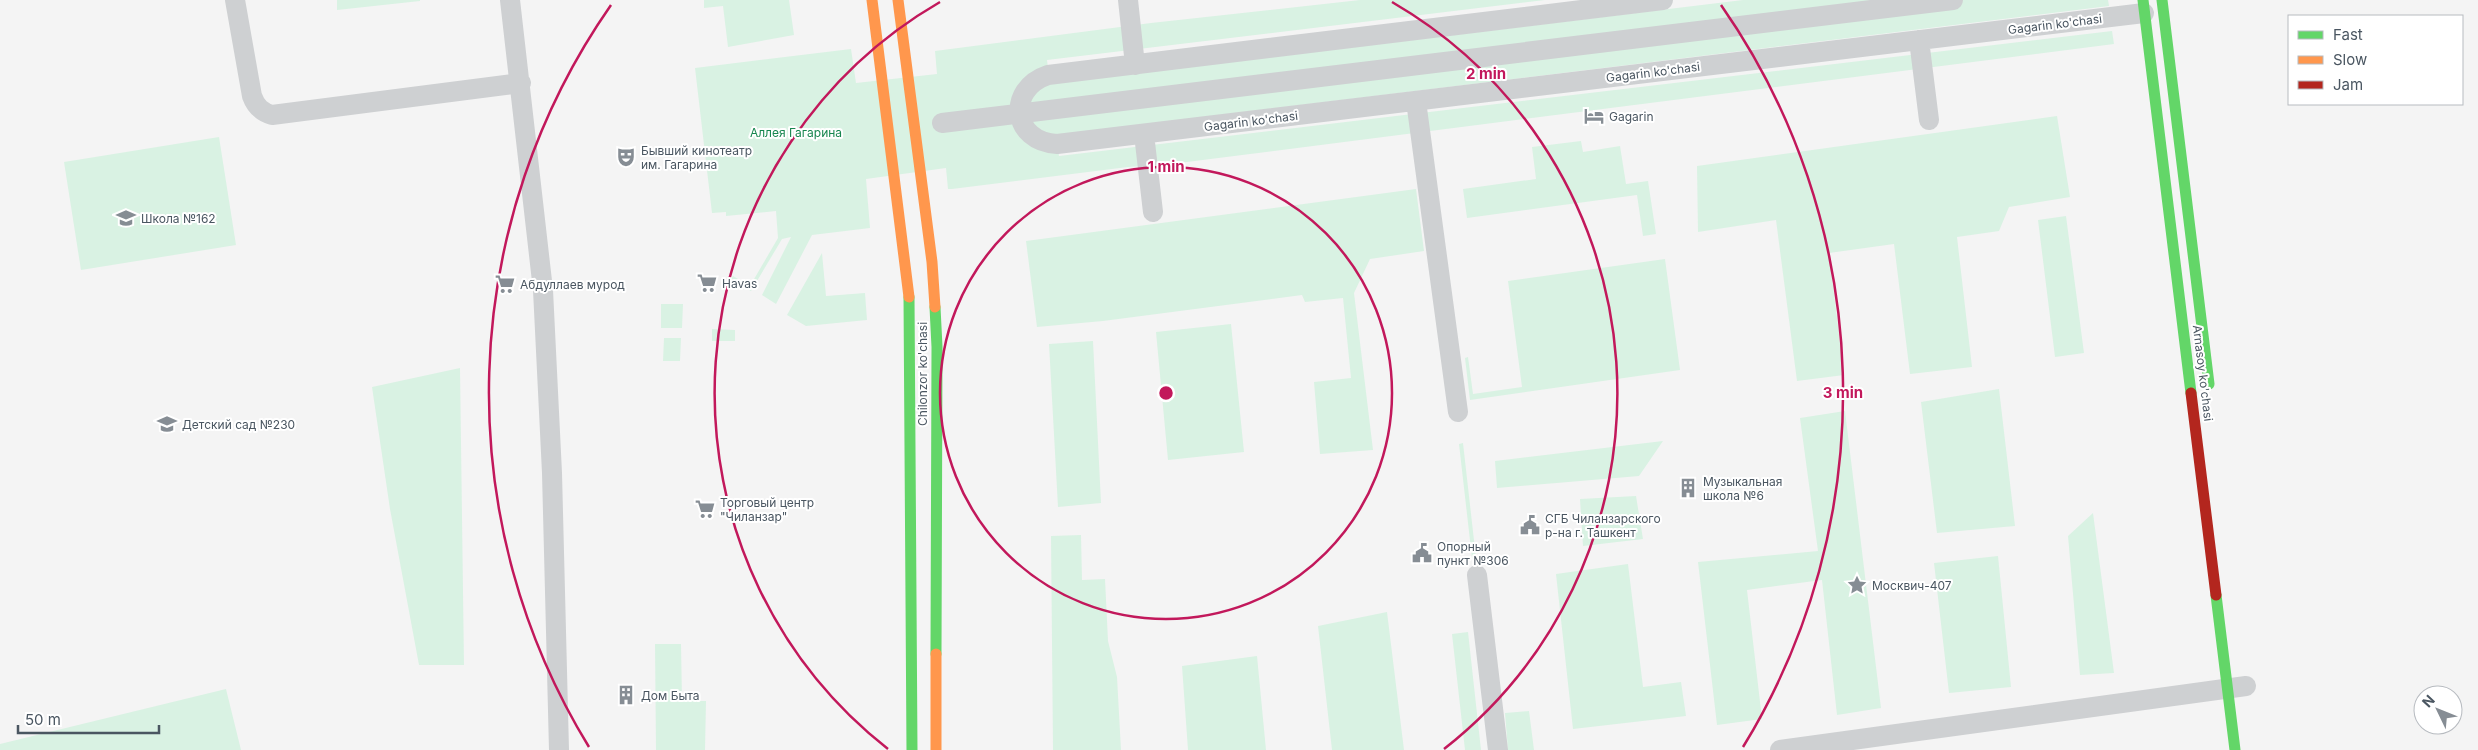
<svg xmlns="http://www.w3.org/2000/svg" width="2478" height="750" viewBox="0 0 2478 750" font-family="Inter,sans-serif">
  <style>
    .green { fill: #d9f2e3 }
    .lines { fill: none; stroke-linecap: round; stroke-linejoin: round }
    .street { stroke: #ced0d2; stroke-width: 20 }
    .fast { stroke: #63d668; stroke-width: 11 }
    .slow { stroke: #ff974d; stroke-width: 11 }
    .jam { stroke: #b3261e; stroke-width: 11 }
    .ring { fill: none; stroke: #c2185b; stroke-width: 2.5 }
    .labels { text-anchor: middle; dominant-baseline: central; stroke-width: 4; stroke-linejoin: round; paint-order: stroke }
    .street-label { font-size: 12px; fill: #4a5661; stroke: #fff }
    .poi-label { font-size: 12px; fill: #4a5661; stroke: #fff; text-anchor: start }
    .park-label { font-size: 12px; fill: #17864f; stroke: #fff }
    .centre { fill: #c2185b; stroke: #fff; stroke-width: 2.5 }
    .ring-label { font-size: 15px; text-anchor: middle; font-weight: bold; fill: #c2185b; stroke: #fff; stroke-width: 4; stroke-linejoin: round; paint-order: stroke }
  </style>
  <rect width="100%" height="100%" fill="#f4f4f4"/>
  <!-- green -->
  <path class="green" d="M337,0H420V1L337,10Z
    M704,0H789L794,35L728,47L723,6L704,8Z
    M1360,0H1545L1047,60L1050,84L1743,0H2108L2109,6L1056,135L1059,156L2112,31L2114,44L1171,164L1128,167L952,189H948L946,168L866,179L870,228L812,235L776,304L762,295L791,237L782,239L751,291L731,279L733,276L750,286L778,238L776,211L726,216V212L712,213L695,68L851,49L856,83L937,74L935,51L1151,23Z
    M2057,116L2070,197L2009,207L1999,231L1957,237L1972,367L1910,374L1894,244L1829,253L1844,375L1797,381L1776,220L1698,232L1697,166Z
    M219,137L236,245L81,270L64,162Z
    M1581,141L1583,152L1620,146L1626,184L1648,181L1656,234L1643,236L1637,195L1467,218L1463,189L1536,179L1532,147Z
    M1416,189L1424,251L1370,259L1354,293L1373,450L1320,454L1314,382L1351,378L1343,298L1305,302L1302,295L1103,321L1037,327L1026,241Z
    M2066,216L2084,353L2055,357L2038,220Z
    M822,253L826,296L865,293L867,320L806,326L787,315Z
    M1665,259L1680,370L1470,400L1465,358L1468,357L1473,394L1522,387L1508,281Z
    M661,304H683L682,328H661Z
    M1231,324L1244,452L1168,460L1156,332Z
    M712,329L735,330V341H712Z
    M664,338H681L680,361H663Z
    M1093,341L1101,503L1058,507L1049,344Z
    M460,368L464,665H419L390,509L372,387Z
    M1999,389L2015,526L1937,533L1921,402Z
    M1845,411L1881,708L1837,715L1822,580L1747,590L1762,719L1717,725L1698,562L1818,551L1800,418Z
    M1663,441L1639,476L1497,488L1495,461Z
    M1463,443L1476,558H1472L1459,444Z
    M1636,496L1643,539L1583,546L1580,499Z
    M2093,513L2114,673L2080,675L2068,536Z
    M1081,535L1082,580L1105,579L1108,641L1117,677L1121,750H1053L1051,536Z
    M1998,556L2011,687L1949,693L1934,563Z
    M1628,564L1643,687L1681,682L1686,716L1573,729L1556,574Z
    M1387,612L1404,750H1332L1318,626Z
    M1468,632L1481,750H1465L1452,634Z
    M655,644H681L682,701H706L705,750H656Z
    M1257,656L1266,750H1188L1182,666Z
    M226,689L241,750H0V744Z
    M1529,711L1534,750H1508L1505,713Z"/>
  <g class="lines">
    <!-- street -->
    <path class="street" d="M235,0L252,96C256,107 262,112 272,115L521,83
      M510,0L543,290L552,473L559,750
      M1128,0L1135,65
      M1663,0L1048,75C1006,89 1012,142 1057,144L2144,13
      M1919,40L1929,120
      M1416,101L1458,412
      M942,123L1953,0
      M1144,134L1153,212
      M1477,575L1498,750
      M1780,750L2246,686"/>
    <!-- fast -->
    <path class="fast" d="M2143,0L2191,393
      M2162,0L2209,384
      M909,297L912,750
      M935,307L937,347L936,654
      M2216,595L2235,750"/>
    <!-- slow -->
    <path class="slow" d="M872,0L909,297
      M898,0L932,262L935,307
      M936,750V654"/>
    <!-- jam -->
    <path class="jam" d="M2191,393L2216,595"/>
  </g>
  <!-- distance rings -->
  <g class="ring">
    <circle cx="1166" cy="393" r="226"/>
    <path d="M888 749A452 452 0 0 1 940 2M1392 2A452 452 0 0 1 1444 749"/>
    <path d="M589 747A677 677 0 0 1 611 5M1721 5A677 677 0 0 1 1743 747"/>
  </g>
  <!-- icons -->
  <defs>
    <symbol id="hotel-bare" viewBox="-9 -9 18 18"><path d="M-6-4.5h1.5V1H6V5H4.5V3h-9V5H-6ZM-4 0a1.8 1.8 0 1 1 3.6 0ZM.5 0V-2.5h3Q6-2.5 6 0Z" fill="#868d94" stroke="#fff" stroke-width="2.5" paint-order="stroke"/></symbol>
    <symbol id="theatre-bare" viewBox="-9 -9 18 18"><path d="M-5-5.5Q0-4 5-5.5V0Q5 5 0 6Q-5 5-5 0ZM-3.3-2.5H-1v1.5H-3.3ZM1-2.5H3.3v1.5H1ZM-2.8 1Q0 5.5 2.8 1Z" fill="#868d94" stroke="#fff" stroke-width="2.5" paint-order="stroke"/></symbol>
    <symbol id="school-bare" viewBox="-9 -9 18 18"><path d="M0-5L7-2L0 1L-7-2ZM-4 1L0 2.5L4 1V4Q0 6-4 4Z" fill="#868d94" stroke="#fff" stroke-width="2.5" paint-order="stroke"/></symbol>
    <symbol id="supermarket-bare" viewBox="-9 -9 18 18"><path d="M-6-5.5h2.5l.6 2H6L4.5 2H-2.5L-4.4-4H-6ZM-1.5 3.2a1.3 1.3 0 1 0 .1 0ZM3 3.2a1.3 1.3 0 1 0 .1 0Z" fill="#868d94" stroke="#fff" stroke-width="2.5" paint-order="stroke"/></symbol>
    <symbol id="building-bare" viewBox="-9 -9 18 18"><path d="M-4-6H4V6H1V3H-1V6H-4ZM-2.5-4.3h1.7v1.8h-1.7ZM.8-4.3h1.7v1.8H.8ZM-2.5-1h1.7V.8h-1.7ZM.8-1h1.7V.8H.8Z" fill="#868d94" stroke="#fff" stroke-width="2.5" paint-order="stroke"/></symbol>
    <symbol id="civic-bare" viewBox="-9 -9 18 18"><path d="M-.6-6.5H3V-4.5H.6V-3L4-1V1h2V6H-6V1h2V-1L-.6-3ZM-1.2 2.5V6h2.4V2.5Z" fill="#868d94" stroke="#fff" stroke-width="2.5" paint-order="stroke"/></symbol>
    <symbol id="sight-bare" viewBox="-9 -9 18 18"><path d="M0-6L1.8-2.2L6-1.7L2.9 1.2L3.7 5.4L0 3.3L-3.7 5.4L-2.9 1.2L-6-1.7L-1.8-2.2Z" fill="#868d94" stroke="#fff" stroke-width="2.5" paint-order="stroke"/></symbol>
  </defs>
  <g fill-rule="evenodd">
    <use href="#hotel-bare" x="1580" y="102" width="28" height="28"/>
    <use href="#theatre-bare" x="612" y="143" width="28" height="28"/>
    <use href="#school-bare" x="112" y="204" width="28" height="28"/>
    <use href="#supermarket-bare" x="693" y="269" width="28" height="28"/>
    <use href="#supermarket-bare" x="491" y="270" width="28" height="28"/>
    <use href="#school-bare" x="153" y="410" width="28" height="28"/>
    <use href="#building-bare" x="1674" y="474" width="28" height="28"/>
    <use href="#supermarket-bare" x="691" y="495" width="28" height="28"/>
    <use href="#civic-bare" x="1516" y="511" width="28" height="28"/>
    <use href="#civic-bare" x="1408" y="539" width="28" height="28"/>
    <use href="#sight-bare" x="1843" y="571" width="28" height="28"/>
    <use href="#building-bare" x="612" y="681" width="28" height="28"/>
  </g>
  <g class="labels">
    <!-- street labels -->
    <g class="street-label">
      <text transform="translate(2055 24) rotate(-7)">Gagarin ko'chasi</text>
      <text transform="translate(1653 72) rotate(-7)">Gagarin ko'chasi</text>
      <text transform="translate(1251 121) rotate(-7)">Gagarin ko'chasi</text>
      <text transform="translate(2203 373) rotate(83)">Arnasoy ko'chasi</text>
      <text transform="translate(922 374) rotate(-90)">Chilonzor ko'chasi</text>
    </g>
    <!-- poi labels -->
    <g class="poi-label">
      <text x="1609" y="116">Gagarin</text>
      <text x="641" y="150">Бывший кинотеатр<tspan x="641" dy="14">им. Гагарина</tspan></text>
      <text x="141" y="218">Школа №162</text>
      <text x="722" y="283">Havas</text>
      <text x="520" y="284">Абдуллаев мурод</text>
      <text x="182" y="424">Детский сад №230</text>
      <text x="1703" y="481">Mузыкальная<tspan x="1703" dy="14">школа №6</tspan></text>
      <text x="720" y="502">Торговый центр<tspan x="720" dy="14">"Чиланзар"</tspan></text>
      <text x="1545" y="518">СГБ Чиланзарского<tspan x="1545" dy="14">р-на г. Ташкент</tspan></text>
      <text x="1437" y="546">Опорный<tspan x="1437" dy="14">пункт №306</tspan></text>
      <text x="1872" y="585">Москвич-407</text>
      <text x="641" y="695">Дом Быта</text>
    </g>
    <!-- park labels -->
    <g class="park-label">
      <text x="796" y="132">Аллея Гагарина</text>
    </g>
  </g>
  <circle cx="1166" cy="393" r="8" class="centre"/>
  <g class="ring-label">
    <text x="1486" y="79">2 min</text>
    <text x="1166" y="172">1 min</text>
    <text x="1843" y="398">3 min</text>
  </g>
  <!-- legend -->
  <rect x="2288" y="15" width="175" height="90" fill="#ffffff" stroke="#b7bbc0"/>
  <rect x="2298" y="31" width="25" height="8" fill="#63d668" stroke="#b7bbc0"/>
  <text x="2333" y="40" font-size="15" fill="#4a5661">Fast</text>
  <rect x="2298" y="56" width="25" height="8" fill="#ff974d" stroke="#b7bbc0"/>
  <text x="2333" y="65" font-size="15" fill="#4a5661">Slow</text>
  <rect x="2298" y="81" width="25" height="8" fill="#b3261e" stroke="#b7bbc0"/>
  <text x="2333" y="90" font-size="15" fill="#4a5661">Jam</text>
  <!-- north arrow -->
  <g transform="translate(2438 710) rotate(313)"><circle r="24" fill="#ffffff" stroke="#b7bbc0"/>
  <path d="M0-4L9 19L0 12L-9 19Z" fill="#868d94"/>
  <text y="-8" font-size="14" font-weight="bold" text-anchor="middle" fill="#4a5661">N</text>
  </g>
  <!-- scale -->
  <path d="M18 725v8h141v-8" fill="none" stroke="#4a5661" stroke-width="2.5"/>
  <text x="25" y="725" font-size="15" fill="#4a5661" stroke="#ffffff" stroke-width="4" paint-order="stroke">50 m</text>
</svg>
